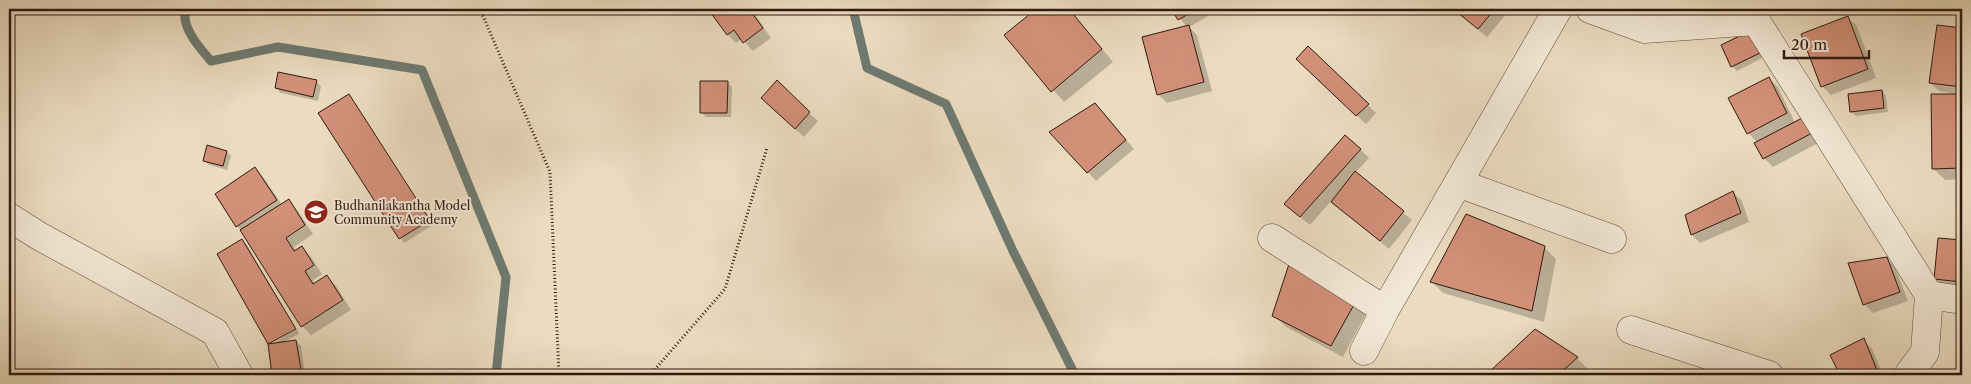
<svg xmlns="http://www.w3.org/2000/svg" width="1971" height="384" viewBox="0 0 1971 384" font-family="'Libre Caslon Text',serif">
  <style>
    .shadow { fill: #0003 }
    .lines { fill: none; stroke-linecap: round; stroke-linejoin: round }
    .stream { stroke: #6e7a71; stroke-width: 9 }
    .building { fill: #d29079; stroke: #30180f }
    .minor-casing { stroke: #5f493b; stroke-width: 29 }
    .path { stroke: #30180f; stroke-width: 3; stroke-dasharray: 1 2.5; stroke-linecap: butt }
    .minor { stroke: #f2e8d6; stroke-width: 28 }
    .labels { text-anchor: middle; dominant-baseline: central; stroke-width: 4; stroke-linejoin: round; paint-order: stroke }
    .poi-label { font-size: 12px; fill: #30180f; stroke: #f2e8d6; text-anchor: start }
  </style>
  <rect width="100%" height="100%" fill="#ebdcc0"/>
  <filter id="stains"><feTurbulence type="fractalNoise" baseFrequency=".004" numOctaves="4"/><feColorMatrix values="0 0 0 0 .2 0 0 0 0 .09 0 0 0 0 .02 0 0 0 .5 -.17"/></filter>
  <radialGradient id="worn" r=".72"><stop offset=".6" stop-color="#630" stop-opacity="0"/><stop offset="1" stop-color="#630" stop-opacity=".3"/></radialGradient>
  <!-- shadow -->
  <path class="shadow" d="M709,9H751L771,38L753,51L742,39L736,43L728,35Z
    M1038,9H1069L1113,62L1064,102L1006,35Z
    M1173,9H1220L1189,27L1197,35L1212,91L1167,103L1158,94L1187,27Z
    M1453,9H1504L1508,12L1487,37Z
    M1589,9H1650L1644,28Z
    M1664,9H1727L1723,26L1672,16Z
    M1848,18L1857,26L1876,78L1831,95L1822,86Z
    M1938,26L1962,30V179L1945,180L1933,168L1956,94L1939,91L1930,83Z
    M1753,30L1768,55L1737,71L1732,66Z
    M1306,68L1368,105L1376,113L1366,124Z
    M1769,79L1778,87L1795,123L1822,141L1773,167L1764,158L1757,142L1748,133Z
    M316,81L321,86L318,101L281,93L276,88Z
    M727,82L732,87L731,117H706L701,112Z
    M1882,91L1886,96L1888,112L1856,116L1851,112Z
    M349,95L433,225L404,243L320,114Z
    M771,107L809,113L818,121L804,137Z
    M1104,113L1134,149L1096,181L1088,172Z
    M1360,149L1369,158L1355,173L1412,220L1389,249L1331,201L1310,225L1295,213Z
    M227,152L231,156L227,170L209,165L204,160Z
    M255,169L264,178L282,205L289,201L297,210L313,234L294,247L296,251L302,248L311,257L322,274L313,280L315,284L327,277L336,286L351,310L311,335L302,326L244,233L237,226Z
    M1733,192L1742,201L1749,222L1700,243L1692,235Z
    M1939,239L1962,241V290L1944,288L1935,279Z
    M242,240L247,245L295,327L269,342Z
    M1544,247L1556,259L1544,322L1443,293L1432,282Z
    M1886,258L1895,267L1908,301L1873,313L1864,304Z
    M1291,263L1366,314L1343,357L1286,327L1274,315Z
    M297,329L299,334L282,343L296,341L301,346L305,375H274L270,345Z
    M1535,330L1577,358L1588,369L1582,375H1488Z
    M1863,340L1872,349L1883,375H1841L1832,355Z"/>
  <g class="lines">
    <!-- stream -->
    <path class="stream" d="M185,9C182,29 199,47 211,61L278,47L422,70L506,277L496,375
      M853,9L867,68L946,104L1013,251L1075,375"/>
  </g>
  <!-- building -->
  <path class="building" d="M708,9H749L763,28L743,43L734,30L727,35Z
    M1036,9H1069L1102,49L1051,92L1004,35Z
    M1171,9H1197L1178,20Z
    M1453,9H1495L1478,29Z
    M1665,9H1717L1715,18Z
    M1848,16L1868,69L1821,87L1801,34Z
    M1189,25L1204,82L1157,95L1142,37Z
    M1937,25L1962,28V87L1929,83Z
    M1754,29L1764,51L1731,67L1721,45Z
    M1308,46L1369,104L1356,116L1296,59Z
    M278,72L317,80L313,97L275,88Z
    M1769,77L1787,113L1747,134L1728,98Z
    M777,80L810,112L795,129L761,98Z
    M700,81H728L727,113H700Z
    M1882,90L1884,108L1850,112L1848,94Z
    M349,94L430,220L399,239L318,113Z
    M1931,94H1962V168L1932,169Z
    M1095,103L1126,140L1087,173L1049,132Z
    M1806,116L1814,132L1763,159L1754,143Z
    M1345,135L1361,149L1300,217L1284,204Z
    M207,145L227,151L223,166L203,161Z
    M255,167L277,200L236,227L215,194Z
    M1355,171L1404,211L1380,241L1331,202Z
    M1733,191L1741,213L1691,235L1685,215Z
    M289,199L305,225L286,238L294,251L302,246L314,265L305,271L313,284L327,275L343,300L301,327L240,230Z
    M1466,214L1545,246L1532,311L1430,282Z
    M1938,238L1962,240V282L1934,279Z
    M242,239L296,329L268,344L217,254Z
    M1887,257L1900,292L1863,305L1848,263Z
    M1290,261L1356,301L1331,346L1272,316Z
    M1535,329L1578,357L1558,375H1486Z
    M1864,338L1879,375H1840L1830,355Z
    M296,340L302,375H272L268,344Z"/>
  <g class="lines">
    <defs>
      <path id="minor" d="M1590,9L1645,29L1756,21L1929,295L1925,352L1908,375
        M1458,183L1612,239
        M9,217L39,236L215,332L239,375
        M1272,238L1385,310
        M1929,295L1962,300
        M1631,330L1769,375
        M1364,351L1385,310L1558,9"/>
    </defs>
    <!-- minor casing -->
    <use href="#minor" class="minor-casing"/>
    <!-- path -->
    <path class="path" d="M480,9L550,172L559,375
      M650,375L725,289L767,148"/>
    <!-- minor -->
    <use href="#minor" class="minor"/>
  </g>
  <!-- icons -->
  <defs>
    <symbol id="school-disc" viewBox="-11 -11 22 22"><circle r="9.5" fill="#8f2418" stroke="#f2e8d6"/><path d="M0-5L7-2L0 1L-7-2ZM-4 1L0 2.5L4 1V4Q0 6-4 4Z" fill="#fff"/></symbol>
  </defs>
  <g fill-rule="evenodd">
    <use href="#school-disc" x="302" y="198" width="28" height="28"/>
  </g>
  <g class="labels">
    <!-- poi labels -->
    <g class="poi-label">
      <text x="334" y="205">Budhanilakantha Model<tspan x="334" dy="14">Community Academy</tspan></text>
    </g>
  </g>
  <!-- margin -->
  <rect width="1971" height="384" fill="none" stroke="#ebdcc0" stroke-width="30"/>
  <rect x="10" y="10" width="1951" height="364" fill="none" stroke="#30180f" stroke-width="2.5"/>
  <rect x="15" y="15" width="1941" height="354" fill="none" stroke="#30180f"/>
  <!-- scale -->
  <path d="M1784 50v8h85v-8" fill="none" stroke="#30180f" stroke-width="2.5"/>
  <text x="1791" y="50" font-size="15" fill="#30180f" stroke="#f2e8d6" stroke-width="4" paint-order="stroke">20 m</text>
  <rect width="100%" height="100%" filter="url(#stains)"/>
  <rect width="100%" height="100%" fill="url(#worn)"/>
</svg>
